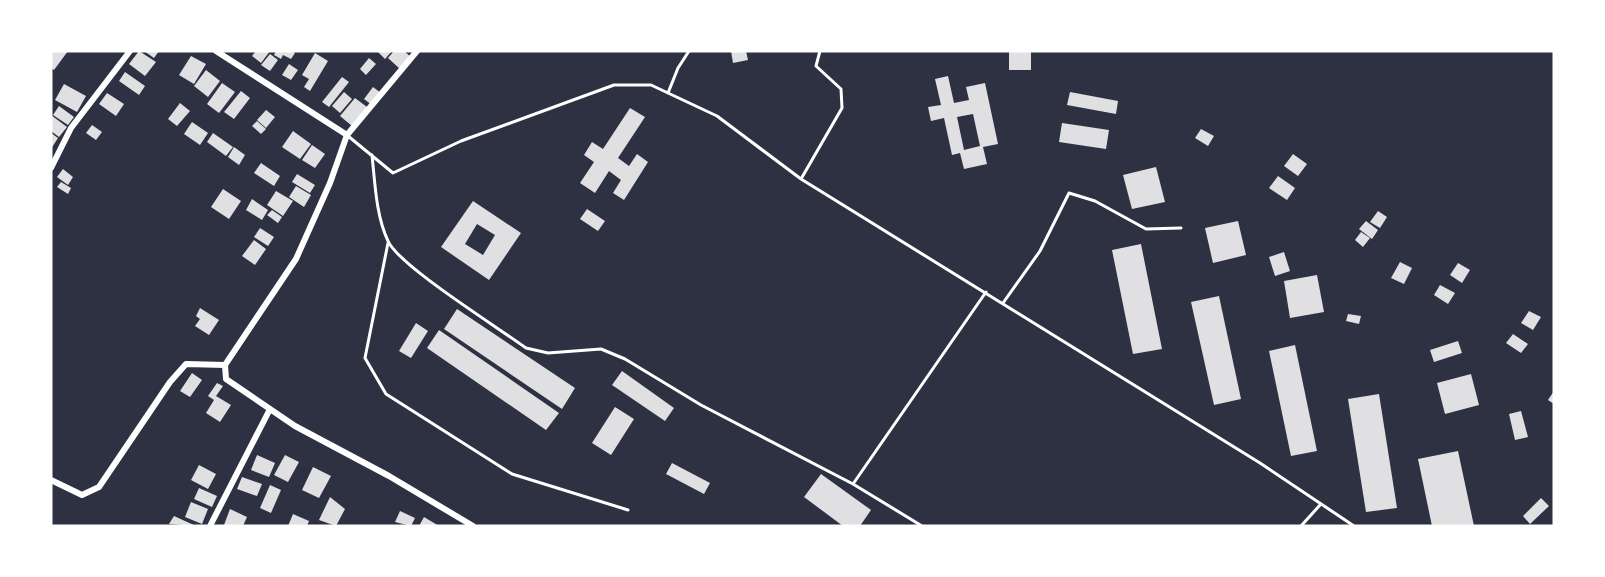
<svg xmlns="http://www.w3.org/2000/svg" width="1605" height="577" viewBox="0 0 1605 577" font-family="Karla,sans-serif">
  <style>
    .building { fill: #e0e0e3; fill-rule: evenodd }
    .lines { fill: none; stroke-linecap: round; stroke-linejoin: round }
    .service { stroke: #fff; stroke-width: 3 }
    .minor { stroke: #fff; stroke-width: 6 }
  </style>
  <rect width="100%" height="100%" fill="#2d3142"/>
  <!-- building -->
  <path class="building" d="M51,51H68L54,70L51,68Z
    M139,51L156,62L145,76L129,64Z
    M144,51H159L154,58Z
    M256,51H270L261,63L252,56Z
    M276,51H292L295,53L291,59L283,55L281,59L274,55Z
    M377,51H392L385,59Z
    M394,51H404L411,57L400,69L388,58Z
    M731,51H746L748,60L733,63Z
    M1009,51H1031V70H1009Z
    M315,53L328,61L310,91L304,87L309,79L302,75Z
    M270,54L278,60L270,71L261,65Z
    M191,56L206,64L194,84L179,75Z
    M369,58L376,64L366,75L360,69Z
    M289,64L298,70L291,80L282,75Z
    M206,70L220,81L208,97L194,86Z
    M125,72L145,86L139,95L119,81Z
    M948,76L954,103L969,100L966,87L985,83L998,144L983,147L987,164L964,169L960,153L952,155L944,118L931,121L928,107L941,105L935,79ZM973,114L980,146L964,150L957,117Z
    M342,77L349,82L329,107L322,102Z
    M222,83L235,92L219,113L207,104Z
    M64,84L86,96L77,112L55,100Z
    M373,87L381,93L372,105L364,99Z
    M241,91L250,98L234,119L224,112Z
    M344,92L352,99L340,113L332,106Z
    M1070,92L1118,101L1116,114L1067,105Z
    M107,93L124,104L116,116L99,104Z
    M355,98L367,107L352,126L340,116Z
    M180,103L190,111L177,126L168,119Z
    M59,106L74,117L68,125L53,115Z
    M630,108L645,117L618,158L629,166L637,154L648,162L624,200L613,193L621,180L609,171L595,193L580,183L594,162L584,155L592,142L603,149Z
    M266,110L275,117L266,128L257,120Z
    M51,115L67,127L59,137L51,131Z
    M257,121L266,129L261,134L252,126Z
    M192,122L208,133L200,145L184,134Z
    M1062,123L1109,130L1106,149L1059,142Z
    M92,125L102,132L96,140L86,133Z
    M1201,129L1214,136L1208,146L1195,138Z
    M293,131L311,144L300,159L282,147Z
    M51,133L58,138L51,149Z
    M213,133L233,147L226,156L207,142Z
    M312,145L325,154L315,168L302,160Z
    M234,147L245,155L239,165L228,157Z
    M1293,154L1307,164L1298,176L1284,166Z
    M261,163L280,176L274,186L254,173Z
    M1156,167L1165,202L1132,209L1123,175Z
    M63,169L73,177L68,185L57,177Z
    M297,174L315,185L310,193L292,182Z
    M1278,176L1295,188L1287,200L1269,188Z
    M61,182L71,188L68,194L57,187Z
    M296,186L311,195L304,207L289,197Z
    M223,189L241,201L229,219L211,207Z
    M276,191L293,201L283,216L267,205Z
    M252,199L268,210L262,220L246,210Z
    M473,201L521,233L489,280L441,247ZM477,224L495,235L483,255L465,244Z
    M587,209L605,221L598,231L580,219Z
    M272,210L282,217L278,223L267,215Z
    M1378,211L1387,217L1380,228L1370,222Z
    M1238,221L1246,255L1213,263L1205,228Z
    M1366,221L1378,230L1372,239L1359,229Z
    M260,228L274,237L268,246L254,237Z
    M1361,232L1370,238L1363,247L1355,240Z
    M254,240L266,249L255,265L242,256Z
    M1141,244L1162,349L1133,354L1112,250Z
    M1284,252L1290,271L1275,276L1269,257Z
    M1400,262L1412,268L1404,284L1391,278Z
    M1458,263L1470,270L1462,283L1450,275Z
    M1317,275L1324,312L1290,318L1284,281Z
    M1440,285L1455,293L1448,304L1434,295Z
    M1219,296L1241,399L1214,405L1191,302Z
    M200,308L219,320L209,335L195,326L200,319L196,316Z
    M457,309L575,388L562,409L444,329Z
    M1529,311L1541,317L1533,330L1521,323Z
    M1348,314L1361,316L1359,324L1346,321Z
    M416,323L428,331L411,358L399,351Z
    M439,330L559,413L546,430L427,348Z
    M1513,334L1528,344L1521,353L1506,343Z
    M1458,341L1462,353L1434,362L1430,350Z
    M1295,345L1317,451L1291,456L1269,351Z
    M622,371L674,408L665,421L612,385Z
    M192,373L202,380L190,397L180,391Z
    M1471,374L1479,405L1445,414L1437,383Z
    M217,383L223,386L216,396L231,405L220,422L206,413L214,400L208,396Z
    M1554,391V404L1548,400Z
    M1379,394L1397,508L1366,512L1348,399Z
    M615,407L634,419L611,455L592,443Z
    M1521,411L1528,437L1515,440L1509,414Z
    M1458,451L1474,526H1432L1418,459Z
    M257,455L275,463L269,477L251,470Z
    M285,455L299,462L288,482L274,475Z
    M672,463L710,483L704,494L666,474Z
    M199,465L216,474L208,489L191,480Z
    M313,467L331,476L319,498L302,490Z
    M821,474L871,510L860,526H843L804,497Z
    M242,477L262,484L257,496L237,489Z
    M270,485L281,490L271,513L260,508Z
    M199,488L217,496L212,507L194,499Z
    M330,497L345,509L336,526L319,520Z
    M1541,498L1549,506L1530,524L1523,516Z
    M191,502L208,509L202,524L185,517Z
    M230,509L247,517L243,526L224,525Z
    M400,511L415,518L411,526L395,522Z
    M293,514L309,521L307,526H288Z
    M174,516L196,526L169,524Z
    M424,517L439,526H419Z"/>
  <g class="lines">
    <!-- service -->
    <path class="service" d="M668,93L678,68L689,51
      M348,136L393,173L461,141L614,85H651L717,116L801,179L1260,463L1354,526
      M372,155C375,183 376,216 388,241C399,266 499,328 526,348L548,353L601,349L625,359L701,405L853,484
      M801,179L842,108L841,89L816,66L820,51
      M388,243L365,358L386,394L512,474L628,510
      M1003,303L1040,251L1069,193L1095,201L1146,229L1181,228
      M922,526L853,484L986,292
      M1301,526L1320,505"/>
    <!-- minor -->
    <path class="minor" d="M216,51L347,135L330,183L296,259L225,365L226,379L295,426L389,476L473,526
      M347,135L417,51
      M51,168L71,128L130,51
      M51,480L82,495L99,487L170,382L186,364L225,365
      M210,526L270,409"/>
  </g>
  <!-- border -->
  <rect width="1605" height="577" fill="none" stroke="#ffffff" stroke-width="105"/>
</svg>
